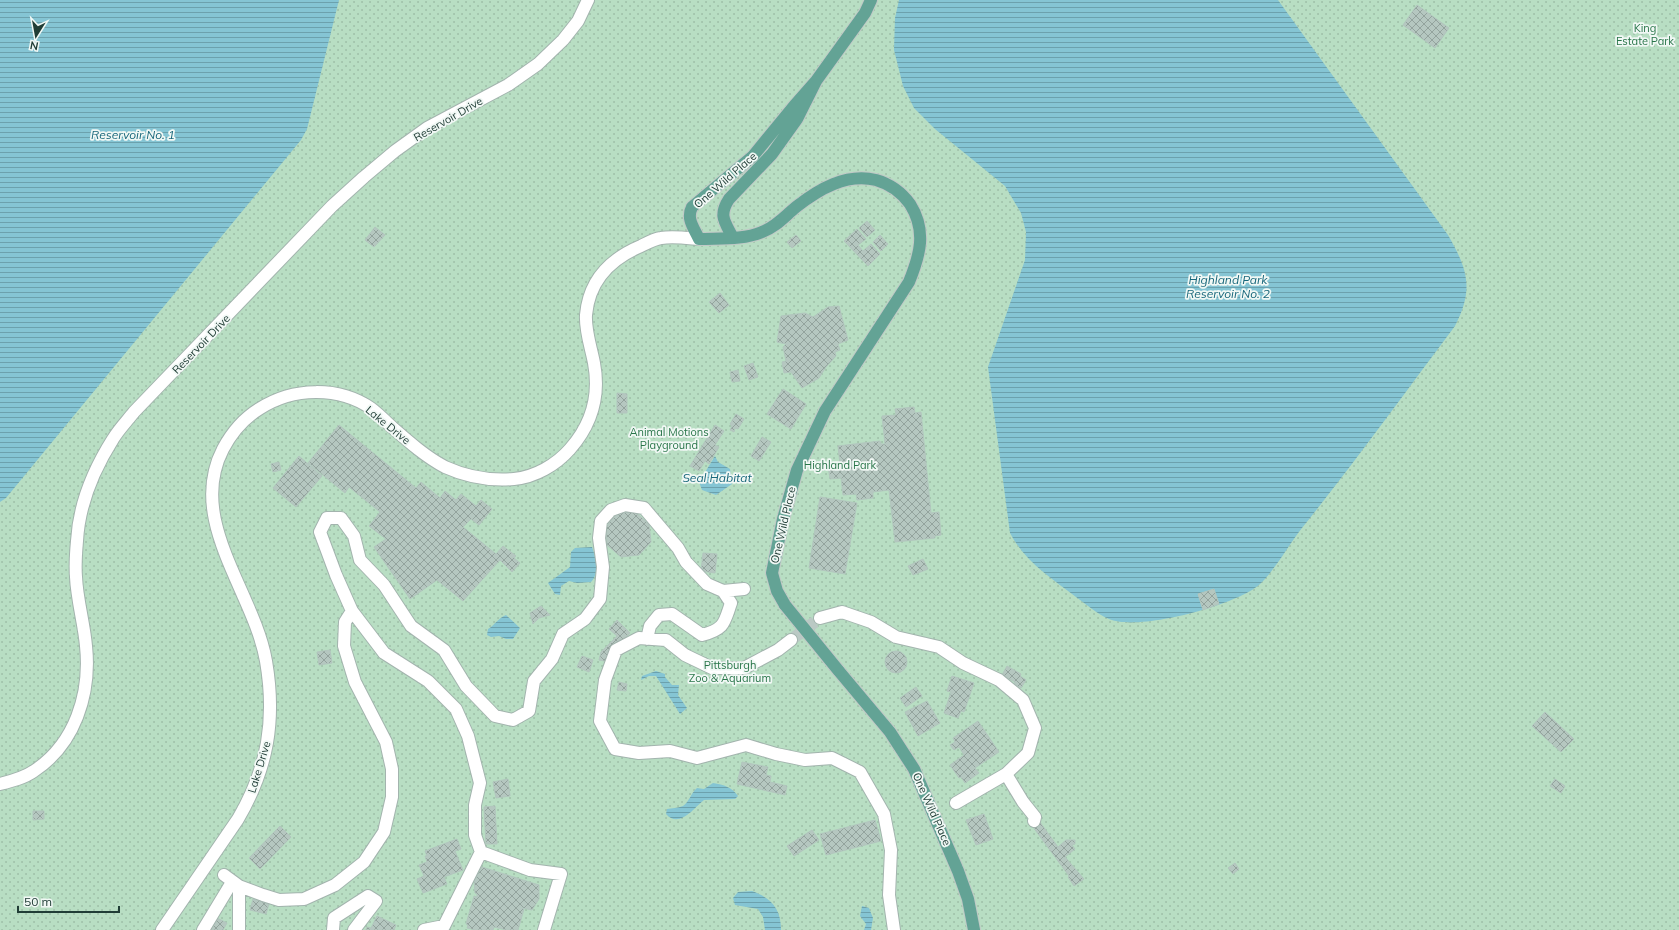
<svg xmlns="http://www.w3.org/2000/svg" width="1679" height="930" viewBox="0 0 1679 930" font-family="Mulish,sans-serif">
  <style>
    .park { fill: url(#park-dots) }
    .water { fill: url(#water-rules) }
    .building { fill: url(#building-cross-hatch); stroke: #b2c6be }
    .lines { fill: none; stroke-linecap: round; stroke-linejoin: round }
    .minor-tunnel { stroke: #bac9c4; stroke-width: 12; stroke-dasharray: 12 6; stroke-linecap: butt }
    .minor-casing { stroke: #a3b4ae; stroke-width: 14 }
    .major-casing { stroke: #c1c9c7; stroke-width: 14 }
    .minor { stroke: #fff; stroke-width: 12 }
    .major { stroke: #63a395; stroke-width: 12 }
    .major-bridge-casing { stroke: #c1c9c7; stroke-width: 14; stroke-linecap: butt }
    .major-bridge { stroke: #63a395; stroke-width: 12 }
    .labels { text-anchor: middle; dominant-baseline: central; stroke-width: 3.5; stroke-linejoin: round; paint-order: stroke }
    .park-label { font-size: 11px; fill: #287549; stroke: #f1f8f5 }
    .street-label { font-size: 11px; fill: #203d36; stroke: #f1f8f5 }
    .water-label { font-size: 12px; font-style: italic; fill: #18677b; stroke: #f1f8f5 }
  </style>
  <defs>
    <pattern id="park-dots" width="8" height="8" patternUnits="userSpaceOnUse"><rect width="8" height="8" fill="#b8dec3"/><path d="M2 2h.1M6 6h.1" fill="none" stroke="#9ebfa8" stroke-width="1.8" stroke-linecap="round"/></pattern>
    <pattern id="water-rules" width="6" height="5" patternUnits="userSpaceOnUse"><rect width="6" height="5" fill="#85c5d4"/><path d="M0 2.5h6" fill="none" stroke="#6ca1ad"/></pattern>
    <pattern id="building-cross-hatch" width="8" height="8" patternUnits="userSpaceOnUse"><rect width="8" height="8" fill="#b5c7c0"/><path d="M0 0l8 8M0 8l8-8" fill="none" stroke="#93a39d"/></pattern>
  </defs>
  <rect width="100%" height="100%" fill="#e0ece7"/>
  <!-- park -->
  <path class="park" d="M0,0H1679V930H0Z"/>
  <!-- water -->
  <path class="water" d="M0,0H339L307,129L301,140L6,498L0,502Z
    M899,0H1278L1448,235C1468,270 1474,289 1455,326C1404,394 1355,462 1302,528C1288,546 1275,570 1259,585C1236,605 1138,632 1109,619C1097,614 1086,604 1076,597C1051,578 1025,562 1010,533L988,367L1025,260L1026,232L1021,213L1005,186L935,129L914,108L903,86L894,50L895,18Z
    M715,456L718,462L730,469L732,484L716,495L702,490L699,482Z
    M592,547C596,558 600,572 591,582L577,583L569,581L561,586L560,595L555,594L548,583L570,567L571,552L575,548Z
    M506,615L520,628L513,639H506L499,636L491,637L487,635L488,629C495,625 497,619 506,615Z
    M656,671L665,674V677L672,685H679L678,695L687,708L680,714L656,676H649L641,680L642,676Z
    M713,783C724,785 732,787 738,796L735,799L704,800C694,808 679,829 666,814L667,809C672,808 678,808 683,806C689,802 691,793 697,788L704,789Z
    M752,891C771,898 781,908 781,930H765L763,917L758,909L735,905L733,898L738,892Z
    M862,906L869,908L873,918L871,930H864L866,924L860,916Z"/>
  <!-- building -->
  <path class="building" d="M1417,5L1449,28L1435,48L1403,25Z
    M867,221L875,230L867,237L859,228Z
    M375,227L385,235L374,247L365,240Z
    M857,229L866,239L858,245L863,251L871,244L880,254L868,266L844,241Z
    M796,235L801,241L792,248L787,242Z
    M880,235L888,244L881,251L873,242Z
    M720,293L729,305L719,313L709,302Z
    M839,306L848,340L838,344L840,350L835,352L836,356L826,367L819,378L802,388L791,372L784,373L782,362L786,361L783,347L786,344L777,342L781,316L805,313L813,317L828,307Z
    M753,363L758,377L749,380L744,366Z
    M738,370L740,381L732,382L730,372Z
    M783,389L806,404L791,429L767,414Z
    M617,393L627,394V413H617Z
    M914,407L915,413L921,412L931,513L939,512L941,535L935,536V538L895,542L889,490L873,492V498L857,500L856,494L843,495L841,478L830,479L828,465L840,464L838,446L880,441L881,444H885L882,416L896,415L895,409Z
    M736,414L744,419L738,429L735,428L734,432L730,430L732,426L730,424Z
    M339,425L416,488L421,482L440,498L445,491L456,500L461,494L476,506L481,500L492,509L479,525L471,519L463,527L496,554L503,546L516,556L514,558L520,563L512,572L500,560L463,601L437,580L410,599L374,547L386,539L369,526L380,512L349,487L345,493L308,463Z
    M715,425L724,431L715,445L719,447L709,464L705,461L699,471L690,466Z
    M762,437L771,442L759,461L751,456Z
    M299,456L322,476L296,507L273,488Z
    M279,462L281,470L273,472L271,464Z
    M820,497L857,503L845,574L809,568Z
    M635,512L649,524L651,542L639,555L621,557L607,545L606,527L617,513Z
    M703,553L717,554L715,573L701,571Z
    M923,559L928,569L913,575L908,566Z
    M1214,589L1219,604L1203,610L1198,594Z
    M541,606L550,615L539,618L533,624L530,613Z
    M617,620L630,633L611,653L609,662L599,660L601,652L617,636L609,629Z
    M330,650L332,663L319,665L317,652Z
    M885 662a11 11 0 1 1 22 0a11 11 0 1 1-22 0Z
    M582,656L593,660L589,672L577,667Z
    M1007,666L1021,674L1020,676L1026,680L1021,688L1014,684L1015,682L1002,675Z
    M952,676L974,683L964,712L961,711L958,718L944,713L951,692L947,691Z
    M619,682L627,684L626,691L617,690Z
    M916,687L922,696L906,707L900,698Z
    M927,701L940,723L918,736L905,712Z
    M1545,712L1574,739L1561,752L1532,726Z
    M978,721L999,752L975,768L979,773L965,783L961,777L959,778L950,765L964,755L959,747L954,750L950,745L955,742L953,738Z
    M742,762L768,767L766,775L771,776L770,782L787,786L785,795L737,784Z
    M508,779L510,796L496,798L493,782Z
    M1555,779L1565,786L1561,793L1550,786Z
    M495,806L497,844H486L484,807Z
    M33,811H44V819L33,820Z
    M984,814L993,839L976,845L966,820Z
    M1037,818L1058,847L1066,840H1075V844L1072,845L1075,849L1065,857L1084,879L1074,886L1068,877L1069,876L1030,823Z
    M875,820L881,841L826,855L820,834Z
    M280,826L291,837L260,869L249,858Z
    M812,830L819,840L794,856L787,846Z
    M457,839L461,849L455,851L463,870L444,877L447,884L423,893L417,879L424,876L419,865L427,862L425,856H427L425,851Z
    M1235,863L1239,869L1233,874L1228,868Z
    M482,867L539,885V899L532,910L522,908L524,909L518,930H506L494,927L493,930H475L467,928L468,925L466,924L474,896L477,897V894L475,893L474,880Z
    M253,899L269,904L266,914L250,910Z
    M213,916L227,923L223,930H206Z
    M377,916L396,925L394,930H366L367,927L371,928Z"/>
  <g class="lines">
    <!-- minor-tunnel -->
    <path class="minor-tunnel" d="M791,640L820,618"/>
    <defs>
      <path id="minor" d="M723,591L744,589
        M820,618L842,612L871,622L896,637L939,647L963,663L999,680L1023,700L1035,728L1028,753L1006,774L1023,802L1035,817L1034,821
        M791,640L778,650L744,668H712L685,655L666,640L639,638L616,650L605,680L600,721L615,749L639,753L670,751L697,758L746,745L776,754L805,760L832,758L860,772L884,814L891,850L889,895L894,930
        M0,784C12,781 24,778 34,771C75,744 91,694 86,646C84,623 77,600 76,577C75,565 76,552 77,541C79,504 94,469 113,439C119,429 127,421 134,412L332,206L364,177L395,151L427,128L508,85L538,64L563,40L578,21L588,0
        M956,803L1006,774
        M224,875L239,886L263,895L279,900L304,899L335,885L364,862L384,832L392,797V769L386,742L355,682L344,646L345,622L352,611
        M239,886V930
        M162,930L238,819C268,768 276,719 266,661C254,592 186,520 223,449C232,432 243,419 259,409C293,387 339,386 372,409C380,415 386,422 393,428C409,442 426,457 445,467C467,477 490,481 514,479C535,477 556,465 570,449C592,424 600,395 594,363C591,347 585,331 586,315C589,280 610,259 641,246C647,243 654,239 661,238C673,236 687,238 699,239
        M203,930L232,882
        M333,930L334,918L368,896L376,901L354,930
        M424,930L444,926L481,852
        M544,930L561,874L530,870L481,852L475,835V805L480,783L468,736L456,709L428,681L384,653L352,611L336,575L320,532L327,518H341L354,536L360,560L384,585L411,626L444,650L466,686L495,716L513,720L529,711L534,681L552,659L563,634L585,619L600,599L603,567L599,538L601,521L611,510L625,505L644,508L678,548L686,562L707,584L723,591L731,603C724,623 725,629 702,635L672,614L659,615L650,626L647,639"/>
      <path id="major" d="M733,238C725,222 718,216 729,199L772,154L797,119L816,81L865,13L871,0
        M785,605L777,591L772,573L783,519L797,470L825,411L909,282C920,255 927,231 910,204C902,193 890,184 876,180C846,173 819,189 796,207C785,216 776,227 762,232C743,240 720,238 699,239C694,228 686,219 692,207L753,156L794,106L816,81
        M838,670L890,732L914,769L958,871L968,899L974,930"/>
    </defs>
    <!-- minor casing -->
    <use href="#minor" class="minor-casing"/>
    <!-- major casing -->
    <use href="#major" class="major-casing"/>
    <!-- minor -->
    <use href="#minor" class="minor"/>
    <!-- major -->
    <use href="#major" class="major"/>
    <defs>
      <path id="major-bridge" d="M785,605L838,670"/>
    </defs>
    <!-- major-bridge casing -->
    <use href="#major-bridge" class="major-bridge-casing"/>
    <!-- major-bridge -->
    <use href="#major-bridge" class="major-bridge"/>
  </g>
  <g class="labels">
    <!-- park labels -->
    <g class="park-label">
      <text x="1645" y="28">King<tspan x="1645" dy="13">Estate Park</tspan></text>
      <text x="669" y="432">Animal Motions<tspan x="669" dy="13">Playground</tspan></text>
      <text x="840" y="465">Highland Park</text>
      <text x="730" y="665">Pittsburgh<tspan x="730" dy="13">Zoo &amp; Aquarium</tspan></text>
    </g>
    <!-- street labels -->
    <g class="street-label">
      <text transform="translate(448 119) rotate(-30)">Reservoir Drive</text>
      <text transform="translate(725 180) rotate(-41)">One Wild Place</text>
      <text transform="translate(201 344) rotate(-46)">Reservoir Drive</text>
      <text transform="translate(388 425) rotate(39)">Lake Drive</text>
      <text transform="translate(783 525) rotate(-77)">One Wild Place</text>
      <text transform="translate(259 767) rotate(-73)">Lake Drive</text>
      <text transform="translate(932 809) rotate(66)">One Wild Place</text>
    </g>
    <!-- water labels -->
    <g class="water-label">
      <text x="133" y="134">Reservoir No. 1</text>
      <text x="1228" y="279">Highland Park<tspan x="1228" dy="14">Reservoir No. 2</tspan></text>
      <text x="717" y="477">Seal Habitat</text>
    </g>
  </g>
  <!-- north arrow -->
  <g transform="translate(36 36) rotate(191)" stroke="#f1f8f5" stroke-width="3" paint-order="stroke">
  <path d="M0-3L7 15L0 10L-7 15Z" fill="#203d36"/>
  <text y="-6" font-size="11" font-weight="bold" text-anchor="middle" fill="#203d36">N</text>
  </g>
  <!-- scale -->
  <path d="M18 906v6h101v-6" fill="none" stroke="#203d36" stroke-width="2"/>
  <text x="24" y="906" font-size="12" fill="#203d36" stroke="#f1f8f5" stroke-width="3" paint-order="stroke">50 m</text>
</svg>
